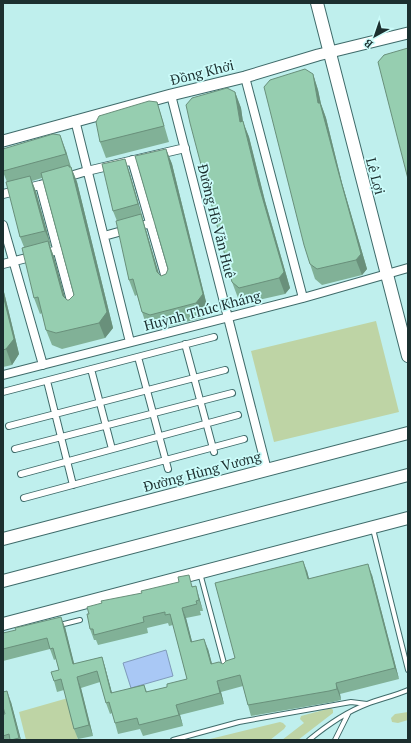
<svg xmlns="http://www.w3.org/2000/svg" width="411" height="743" viewBox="0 0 411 743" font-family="'PT Serif',serif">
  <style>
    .green { fill: #bed4a5 }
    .water { fill: #a9c8f5; stroke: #7f9aba }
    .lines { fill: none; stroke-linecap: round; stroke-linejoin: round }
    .service-casing { stroke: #3f6b6a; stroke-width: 6 }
    .pedestrian-casing { stroke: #3f6b6a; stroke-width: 8 }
    .minor-casing { stroke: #3f6b6a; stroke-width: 10 }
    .tertiary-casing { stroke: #3f6b6a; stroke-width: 13 }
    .secondary-casing { stroke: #3f6b6a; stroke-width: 14 }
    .service { stroke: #fff; stroke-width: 4 }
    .pedestrian { stroke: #fff; stroke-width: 6 }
    .minor { stroke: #fff; stroke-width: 8 }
    .tertiary { stroke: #fff; stroke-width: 11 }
    .secondary { stroke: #fff; stroke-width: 12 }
    .wall { fill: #81b197; fill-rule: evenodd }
    .shaded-wall { fill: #69907b }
    .building { fill: #96ceb0; stroke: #69907b }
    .labels { text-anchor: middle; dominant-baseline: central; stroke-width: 3.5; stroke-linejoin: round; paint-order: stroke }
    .street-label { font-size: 14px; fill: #1c2f2f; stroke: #ccfcfa }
  </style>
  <rect width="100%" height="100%" fill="#bfefed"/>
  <!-- green -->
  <path class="green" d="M376,321L399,412L274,442L251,351Z
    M68,698L78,740H26L19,712Z
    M331,708L333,710V713L298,740H282L304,723L300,719L301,716Z
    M408,712V720L398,723L392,722L391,718L395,714Z
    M280,722L283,723L286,726L284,729L270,740H206Z"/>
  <!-- water -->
  <path class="water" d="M166,650L173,676L131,688L123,663Z"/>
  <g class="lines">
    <defs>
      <path id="service" d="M373,529L408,670
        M200,573L225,667
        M60,625L80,620
        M173,740L239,722L351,702L367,704
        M309,740C326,726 346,712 367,704C380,699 394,696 408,690
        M335,740L348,714"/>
      <path id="pedestrian" d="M185,344L214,452
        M138,357L168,469
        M91,369L112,449
        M47,381L73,485
        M3,392L214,337
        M9,426L225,370
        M15,449L232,393
        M21,474L238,415
        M24,498L244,439"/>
      <path id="minor" d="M245,77L303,298
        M171,95L267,470
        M75,120L130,342
        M132,160L168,285
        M40,185L73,308
        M3,194L40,185L87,171L185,148
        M3,225L43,365
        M104,236L151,223
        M3,264L58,250
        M3,375L303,298L408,268"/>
      <path id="tertiary" d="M3,141L171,95L245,77L318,55L408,33"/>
      <path id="secondary" d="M317,3L408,356
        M3,539L408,433
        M3,581L408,475
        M3,624L408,518"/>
    </defs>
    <!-- service casing -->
    <use href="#service" class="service-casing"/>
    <!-- pedestrian casing -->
    <use href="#pedestrian" class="pedestrian-casing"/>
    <!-- minor casing -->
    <use href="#minor" class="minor-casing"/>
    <!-- tertiary casing -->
    <use href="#tertiary" class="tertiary-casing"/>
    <!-- secondary casing -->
    <use href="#secondary" class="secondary-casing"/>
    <!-- service -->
    <use href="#service" class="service"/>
    <!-- pedestrian -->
    <use href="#pedestrian" class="pedestrian"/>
    <!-- minor -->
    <use href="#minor" class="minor"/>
    <!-- tertiary -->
    <use href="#tertiary" class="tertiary"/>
    <!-- secondary -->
    <use href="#secondary" class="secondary"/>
  </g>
  <!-- wall -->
  <path class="wall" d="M313,74L318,90L321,104L326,118L342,183L367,269L362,275L322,285L315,279L310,264Z
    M235,92L241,108L243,122L249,137L265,201L290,288L285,294L245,303L238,298L232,282Z
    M157,102L162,118L169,142L106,158L100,142Z
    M3,149L66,151L71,167L77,182L113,328L105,338L62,349L52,345L46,330L42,313L40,314L34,298L24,247L20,237L7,182L3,172ZM42,178L74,295L69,300H67L65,298L54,257L50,246H51L36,192L32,181Z
    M166,149L172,164L208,310L202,318L155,330L147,327L142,312L137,295L135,296L129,280L117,221L113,211L125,159L130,174L143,219V220L146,230L159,274L161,276L166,274L168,269Z
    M3,288L19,354L12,365L3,367Z
    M307,571L309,579L372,575L399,679L340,694L341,700L333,702L251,716L248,705L243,686L221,692L224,704L180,715L183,726L143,736L140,729L118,734L115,723L112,713L110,714L106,703L100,682L81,688L93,736L78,739L74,729L64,690L57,692L54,681L59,670L56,659L54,660L50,649L3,661V633L65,627L74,664L102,657L105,667L112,693L144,685L147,692L167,687L187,679L173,625L169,626L168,623L147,628L148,633L98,645L96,640H94L90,629L193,586L199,597L203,611H200L201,615L186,618L192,642L208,649L212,664H223L235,658Z
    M11,702L21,740H3V714H5Z"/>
  <!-- shaded-wall -->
  <path class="shaded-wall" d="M313,74L318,90L321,104L326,118L342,183L367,269L362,275L356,260L337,167L318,103Z
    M235,92L241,108L243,122L249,137L265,201L290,288L285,294L279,278L240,122Z
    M60,135L66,151L71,170L66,154Z
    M166,149L172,164L208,310L202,318L196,303Z
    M125,159L130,174L143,219L138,204Z
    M71,167L77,182L113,328L105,338L99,323L74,179Z
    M30,176L36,192L51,246L45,231Z
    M141,214L146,230L163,288L157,272Z
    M48,241L54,257L69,312L63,296Z
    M3,288L19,354L12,365L6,349Z
    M303,561L307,571L312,590L308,579Z
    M368,564L372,575L399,679L395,668Z
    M196,586L199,597L203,611L199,600Z
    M182,608L186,618L195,653L191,642Z
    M61,617L65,627L77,675L73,664Z
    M204,639L208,649L215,675L211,664Z
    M102,657L105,667L115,704L111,693Z
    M77,677L81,688L93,736L89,725Z
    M217,681L221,692L224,704L220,693Z
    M336,683L340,694L341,700L337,689Z
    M7,691L11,702L21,740H20Z
    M176,705L180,715L183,726L179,715Z"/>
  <!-- building -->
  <path class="building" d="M408,48V179L378,62L384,55Z
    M305,69L313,74L318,103H320L337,167L361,254L356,260L317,269L310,264L304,245L264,87L270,80Z
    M227,88L235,92L240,122L243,121L259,186L284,272L279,278L239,288L232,282L190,123L186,105L192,98Z
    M149,101L157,102L164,126L100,142L96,122L99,116Z
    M53,134L60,135L66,154L3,171V149Z
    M166,149L203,294L196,303L150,315L142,312L133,279L129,280L116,221L141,214L157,272L161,276L166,274L168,269L135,156Z
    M125,159L138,204L113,211L102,164Z
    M69,165V167H71L107,312L99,323L56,333L46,330L38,297L34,298L22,248L48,241L63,296L67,300H69L74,295L41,173Z
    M30,176L45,231L20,237L6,182Z
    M3,295L14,339L6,349L3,350Z
    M303,561L308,579L368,564L395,668L336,683L337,689L329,691L248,705L240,675L217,681L220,693L176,705L179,715L139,725L137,718L115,723L109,702L106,703L97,671L77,677L89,725L74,729L61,679L54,681L51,672L59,670L53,648L50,649L47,638L3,649V633L16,630L15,628L61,617L73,664L102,657L111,693L144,685L146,692L167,687V684L187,679L170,614L165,615V612L143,617L144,622L94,635L93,629H90L87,614H89L87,607L102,603L101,601L142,593L141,591L179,582L178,577L189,575L192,587L196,586L199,600L196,601L197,604L182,608L191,642L204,639L211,664L219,662L223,664L226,661L235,658L215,583Z
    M7,691L19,738L11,740H10L9,734L3,736V714H5L3,707V692Z"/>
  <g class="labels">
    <!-- street labels -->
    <g class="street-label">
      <text transform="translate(202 72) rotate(-14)">Đồng Khởi</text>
      <text transform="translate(376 176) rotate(75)">Lê Lợi</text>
      <text transform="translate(217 221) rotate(76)">Đường Hồ Văn Huê</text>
      <text transform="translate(202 310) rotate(-15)">Huỳnh Thúc Kháng</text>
      <text transform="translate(202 471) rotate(-15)">Đường Hùng Vương</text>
    </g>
  </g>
  <!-- border -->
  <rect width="411" height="743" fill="none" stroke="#1c2f2f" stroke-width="8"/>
  <!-- north arrow -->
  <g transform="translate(375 36) rotate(220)" stroke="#ccfcfa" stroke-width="3" paint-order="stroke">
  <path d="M0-3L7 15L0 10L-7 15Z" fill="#1c2f2f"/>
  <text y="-6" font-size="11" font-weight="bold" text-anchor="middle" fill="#1c2f2f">B</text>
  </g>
</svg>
